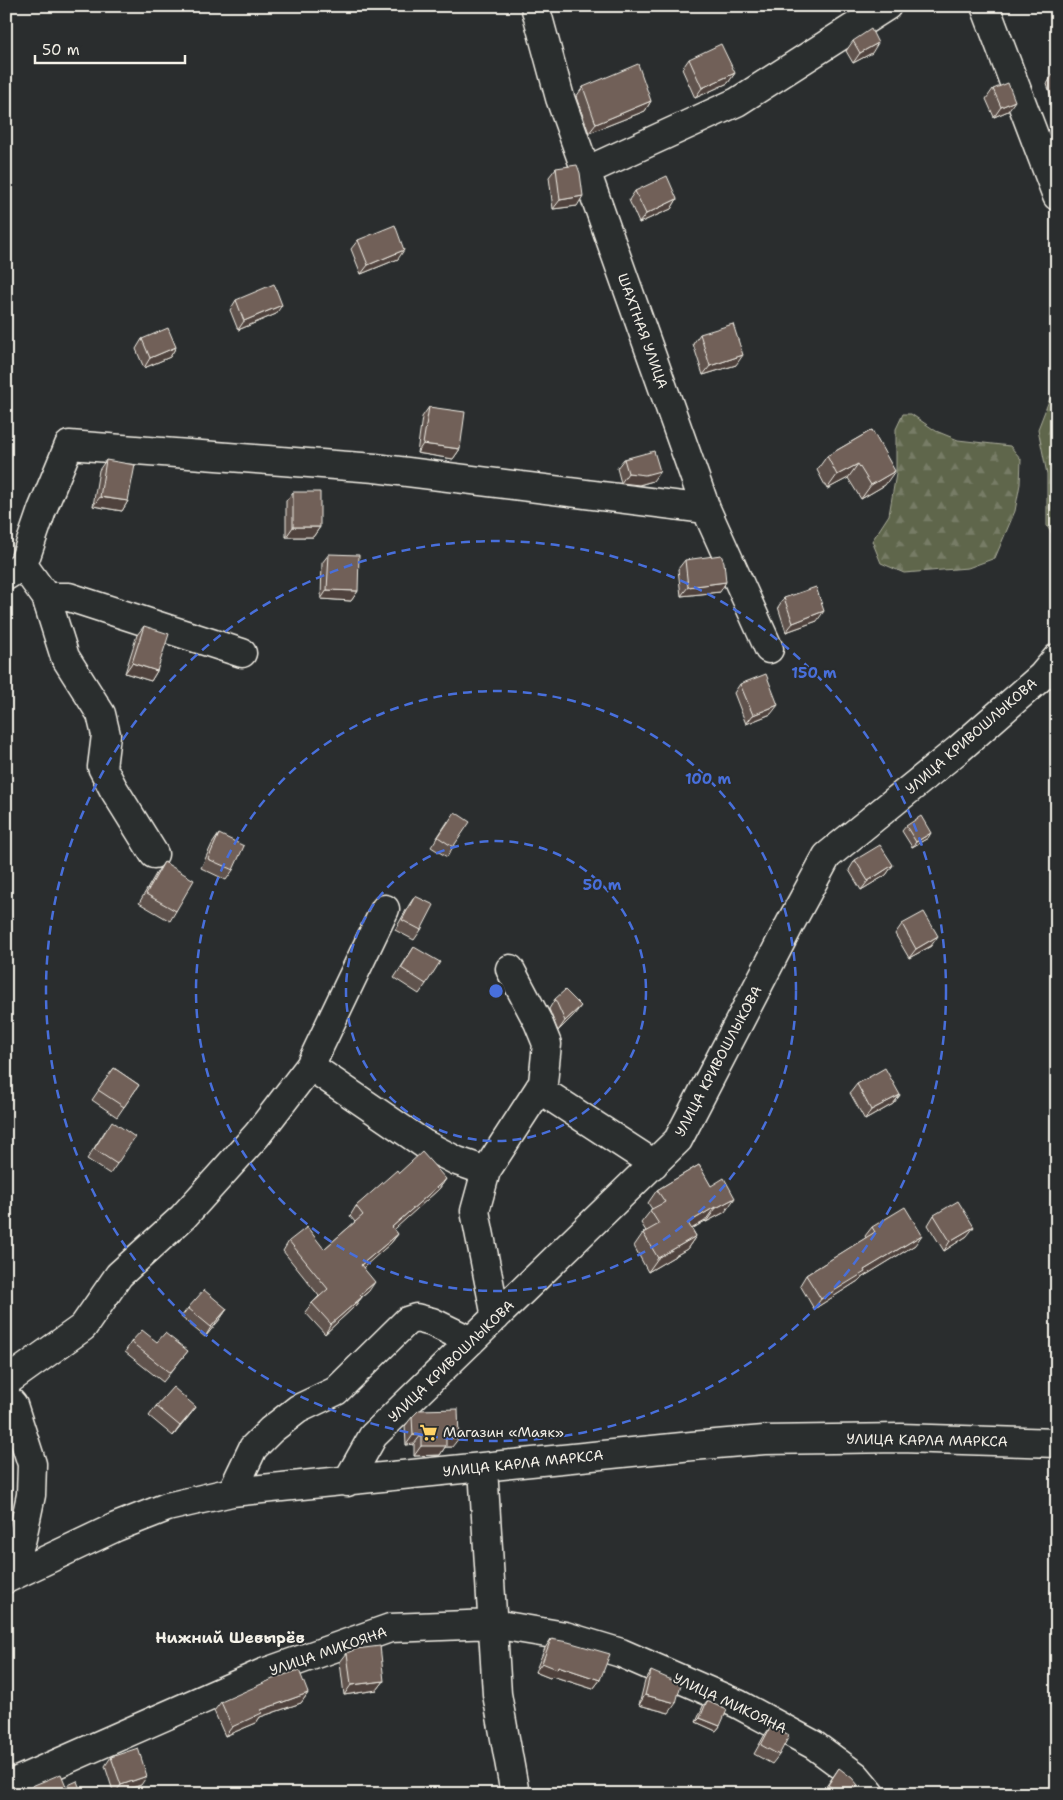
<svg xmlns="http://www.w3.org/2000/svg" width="1063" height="1800" viewBox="0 0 1063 1800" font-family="'Shantell Sans',sans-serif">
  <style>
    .forest { fill: url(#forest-firs); stroke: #aaac9a }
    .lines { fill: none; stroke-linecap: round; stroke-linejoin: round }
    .minor-casing { stroke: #f4f1e8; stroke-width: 31 }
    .minor { stroke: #2a2d2e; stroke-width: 28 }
    .wall { fill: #61534d; stroke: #f4f1e8 }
    .shaded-wall { fill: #4f433e; stroke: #f4f1e8 }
    .building { fill: #716059; stroke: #f4f1e8 }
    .ring { fill: none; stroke: #486fdb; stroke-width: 2.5; stroke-dasharray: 9 6 }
    .labels { text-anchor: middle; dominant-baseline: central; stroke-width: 4; stroke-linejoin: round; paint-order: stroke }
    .street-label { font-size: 14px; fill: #f4f1e8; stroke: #2a2d2e }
    .poi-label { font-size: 14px; fill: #f4f1e8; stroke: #2a2d2e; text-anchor: start }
    .quarter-label { font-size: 16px; font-weight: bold; fill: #f4f1e8; stroke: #2a2d2e }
    .centre { fill: #486fdb; stroke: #2a2d2e; stroke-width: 2.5 }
    .ring-label { font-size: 15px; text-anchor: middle; font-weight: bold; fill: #486fdb; stroke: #2a2d2e; stroke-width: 4; stroke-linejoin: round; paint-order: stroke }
  </style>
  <defs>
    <pattern id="forest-firs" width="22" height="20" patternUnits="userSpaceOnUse" patternTransform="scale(1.25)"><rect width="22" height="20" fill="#5f664c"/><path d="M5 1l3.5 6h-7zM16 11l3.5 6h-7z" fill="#777c66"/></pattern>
  </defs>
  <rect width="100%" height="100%" fill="#2a2d2e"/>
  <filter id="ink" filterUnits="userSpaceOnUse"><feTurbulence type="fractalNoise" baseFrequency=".02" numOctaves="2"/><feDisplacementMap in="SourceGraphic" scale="10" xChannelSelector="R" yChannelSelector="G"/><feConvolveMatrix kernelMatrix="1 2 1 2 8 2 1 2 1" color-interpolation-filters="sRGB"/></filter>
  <g filter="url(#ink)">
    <!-- forest -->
    <path class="forest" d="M1057,392V542L1047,526V474L1038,429L1050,398Z
      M903,414H911L936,431L958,440L1010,446L1021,459L1020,484L1015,511L995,558L968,568L904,573L881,563L872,541L889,515L896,474V429Z"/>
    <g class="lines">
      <defs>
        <path id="minor" d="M535,6L560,98L706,509L769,649
          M985,6L1057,196
          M586,171L737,102L887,6
          M23,565L46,597L65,657L101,714L106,735L102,767L113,788L154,854
          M6,576L23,565L42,510L69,445L375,468L706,509
          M46,597H69L242,653
          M310,1066L424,1144L457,1161L486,1171
          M539,1089L654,1164
          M496,1317L475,1211L486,1171L543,1083L547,1044L538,1022L510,969
          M6,1382L83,1327L119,1275L183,1217L257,1135L310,1066L385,909
          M6,1397L13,1405L32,1464L31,1495L22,1538L10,1576
          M483,1468L497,1694L515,1794
          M347,1482L373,1436L678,1140L790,924L827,856L959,749L1042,676L1057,658
          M232,1492L253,1448L271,1430L298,1409L336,1391L407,1321L416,1318L432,1322L471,1341
          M6,1579L116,1527L167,1507L232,1492L692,1446L764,1440L901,1438L1057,1443
          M6,1786L263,1673L390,1628L493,1624L565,1636L621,1653L738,1704L814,1745L856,1776L871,1794"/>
      </defs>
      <!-- minor casing -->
      <use href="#minor" class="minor-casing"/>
      <!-- minor -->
      <use href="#minor" class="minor"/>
    </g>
    <!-- wall -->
    <path class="wall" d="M853,41L872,53L853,63L846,51Z
      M689,59L735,73L728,83L695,98L682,69Z
      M1057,73V105L1054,106L1047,84L1053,74Z
      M583,87L651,101L645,111L589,133L576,97Z
      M993,89L1008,111L994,117L986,99Z
      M556,168L577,206L553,209L549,177Z
      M635,191L677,199L671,209L639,223L629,200Z
      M358,240L398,259L361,274L351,249Z
      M236,300L276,314L238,330L230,310Z
      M700,334L736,365L703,375L693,344Z
      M142,339L176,347L170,357L144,368L136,349Z
      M429,407L460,449L453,459L417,453L422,417Z
      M872,430L885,485L861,499L848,478L827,489L817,470L827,456Z
      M624,459L653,481L639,485L621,483L617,468Z
      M106,460L128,501L122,511L93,506L99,470Z
      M293,492L320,527L313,537H286V501Z
      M329,554L358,591L351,601L321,599L322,563Z
      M685,560L720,592L681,596L678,569Z
      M784,598L817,621L786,632L778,607Z
      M144,626L157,671L151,681L125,673L137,635Z
      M740,684L771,714L746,724L734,693Z
      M448,821L453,847L447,857L431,847Z
      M906,826L928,838L912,847L902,831Z
      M219,834L233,870L226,880L201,868L212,844Z
      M855,860L893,865L886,875L861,890L849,870Z
      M164,862L176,911L170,921L139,903L157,872Z
      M415,896L421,930L414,940L395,930L409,905Z
      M902,924L931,946L909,958L895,934Z
      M414,947L426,984L419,994L394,978Z
      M555,999L574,1015L558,1031L549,1009Z
      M114,1068L139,1085L117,1117L92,1100Z
      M857,1084L900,1095L893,1104L865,1120L850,1093Z
      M105,1131L117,1164L110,1174L87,1159Z
      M699,1165L725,1212L706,1222L705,1221L692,1229L696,1236L687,1249L648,1272L634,1246L643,1233L646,1231L641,1223L652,1209L648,1203L657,1190Z
      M399,1173L446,1179L439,1189L394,1229L398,1234L391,1243L363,1267L369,1291L362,1297L355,1306L325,1334L305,1312L312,1303L319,1296L283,1251L289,1241L324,1249L355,1222L350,1216L356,1206Z
      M934,1215L967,1236L944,1251L928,1225Z
      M872,1227L915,1245L861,1278L858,1281L814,1309L800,1285L806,1275L866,1238L865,1236Z
      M188,1308L227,1309L220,1319L205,1337L181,1317Z
      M131,1342H157L188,1351L163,1382L125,1352Z
      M156,1406L196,1407L189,1416L173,1436L149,1416Z
      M412,1417L452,1447H445L440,1455L414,1456V1444L406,1445L405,1426Z
      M551,1639L600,1680L593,1689L552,1676L550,1678L535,1672L545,1648Z
      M347,1653L384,1681L377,1690L344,1695L340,1662Z
      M651,1671L669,1713L639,1705L645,1681Z
      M308,1693L301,1703L260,1717L256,1723L225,1736L214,1711L221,1702Z
      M707,1701L720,1726L716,1731L696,1722L703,1706Z
      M771,1726L779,1755L772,1764L754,1754L764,1736Z
      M111,1757L141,1785L114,1794L105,1766Z
      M839,1768L851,1794H821Z
      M32,1786H66L82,1794H27Z"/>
    <!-- shaded-wall -->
    <path class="shaded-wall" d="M878,43L872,53L853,63L860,53Z
      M735,73L728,83L695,98L702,88Z
      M651,101L645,111L589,133L596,124Z
      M1015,101L1008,111L994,117L1001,107Z
      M583,196L577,206L553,209L560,200Z
      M677,199L671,209L639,223L646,214Z
      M404,250L398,259L361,274L368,265Z
      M282,305L276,314L238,330L244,321Z
      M176,347L170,357L144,368L150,358Z
      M743,355L736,365L703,375L710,366Z
      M423,444L460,449L453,459L417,453Z
      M858,464L848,478L827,489L837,475Z
      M660,471L653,481L639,485L621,483L628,473Z
      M895,471L885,485L861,499L871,485Z
      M100,497L128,501L122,511L93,506Z
      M293,527H320L313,537H286Z
      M726,582L720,592L681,596L688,587Z
      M327,590L358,591L351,601L321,599Z
      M824,611L817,621L786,632L793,623Z
      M132,663L157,671L151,681L125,673Z
      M778,705L771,714L746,724L753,715Z
      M931,833L928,838L912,847L916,842Z
      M893,865L886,875L861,890L868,881Z
      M938,936L931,946L909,958L916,949Z
      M581,1006L574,1015L558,1031L565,1021Z
      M900,1095L893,1104L865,1120L871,1110Z
      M446,1179L439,1189L386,1237L392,1227Z
      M735,1198L725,1212L706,1222L716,1208Z
      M715,1207L705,1221L679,1236L688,1223Z
      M974,1227L967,1236L944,1251L950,1241Z
      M398,1234L391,1243L355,1275L361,1265Z
      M922,1235L915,1245L861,1278L858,1281L814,1309L821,1299L864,1270Z
      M696,1236L687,1249L648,1272L658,1258Z
      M375,1282L369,1291L353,1304L360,1295Z
      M362,1297L355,1306L325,1334L331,1324Z
      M227,1309L220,1319L205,1337L211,1327Z
      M196,1407L189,1416L173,1436L180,1426Z
      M413,1435H421L414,1444L406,1445Z
      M446,1438H459L452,1447H445L440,1455L414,1456L421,1446Z
      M542,1663L558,1666L600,1680L593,1689L552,1676L550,1678L535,1672Z
      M384,1681L377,1690L344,1695L351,1685Z
      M308,1693L301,1703L260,1717L256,1723L225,1736L232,1727L261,1710Z
      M645,1695L676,1703L669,1713L639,1705Z
      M700,1718L720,1726L716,1731L696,1722Z
      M147,1776L141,1785L114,1794L121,1785Z"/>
    <!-- building -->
    <path class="building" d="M871,29L878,43L860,53L853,41Z
      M721,44L735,73L702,88L689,59Z
      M638,64L651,101L596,124L583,87Z
      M1057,73V85L1053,74Z
      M1008,83L1015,101L1001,107L993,89Z
      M577,165L580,173L583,196L560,200L556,168Z
      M667,176L677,199L646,214L635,191Z
      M395,225L404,250L368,265L358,240Z
      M274,284L282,305L244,321L236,300Z
      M733,324L743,355L710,366L700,334Z
      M168,328L176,347L150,358L142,339Z
      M429,407L465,412L460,449L423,444Z
      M872,430L895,471L871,485L858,464L837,475L827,456Z
      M654,451L660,471L645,475L628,473L624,459Z
      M106,460L135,465L128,501L100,497Z
      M293,492H320V527H293Z
      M329,554L359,555L358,591L327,590Z
      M721,555L724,562L726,582L688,587L685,560Z
      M816,587L824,611L793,623L784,598Z
      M144,626L169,634L157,671L132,663Z
      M766,674L778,705L753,715L740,684Z
      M455,812L470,822L453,847L438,837Z
      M921,816L931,833L916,842L906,826Z
      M219,834L244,846L233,870L208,859Z
      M880,845L893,865L868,881L855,860Z
      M164,862L194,880L176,911L146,894Z
      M415,896L434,905L421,930L402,920Z
      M924,912L938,936L916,949L902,924Z
      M414,947L440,962L426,984L401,968Z
      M565,990L581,1006L565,1021L555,999Z
      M114,1068L139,1085L124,1107L98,1090Z
      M885,1068L900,1095L871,1110L857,1084Z
      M112,1121L135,1137L117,1164L94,1149Z
      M422,1152L446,1179L392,1227L398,1234L361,1265L375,1282L360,1295L362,1297L331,1324L312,1303L328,1289L289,1241L307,1227L324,1249L363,1215L356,1206L397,1170L399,1173Z
      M699,1165L711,1186L724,1178L735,1198L716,1208L715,1207L688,1223L696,1236L658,1258L643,1233L659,1224L650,1210L665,1202L657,1190Z
      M958,1201L974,1227L950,1241L934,1215Z
      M905,1207L922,1235L864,1270L865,1272L821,1299L806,1275L875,1232L872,1227Z
      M204,1290L227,1309L211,1327L188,1308Z
      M142,1330L157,1342L165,1333L188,1351L170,1373L131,1342Z
      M173,1387L196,1407L180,1426L156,1406Z
      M458,1409L459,1438H446V1446H421V1435H413L412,1417L419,1410Z
      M551,1639L568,1642L610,1654L600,1680L558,1666L557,1669L542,1663Z
      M380,1646L384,1681L351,1685L347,1653L356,1649Z
      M299,1670L308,1693L261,1710L262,1713L232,1727L221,1702L275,1678Z
      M651,1671L681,1684L676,1703L645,1695Z
      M707,1701L727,1710L720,1726L700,1718Z
      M771,1726L789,1736L779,1755L761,1745Z
      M138,1748L147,1776L121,1785L111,1757Z
      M839,1768L852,1778L858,1785L851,1794H841L828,1785Z
      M61,1774L66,1786L77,1781L82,1794H36L32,1786Z"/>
  </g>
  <!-- distance rings -->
  <g class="ring">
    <circle cx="496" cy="991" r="150"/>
    <circle cx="496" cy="991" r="300"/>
    <circle cx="496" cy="991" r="450"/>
  </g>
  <!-- icons -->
  <defs>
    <symbol id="supermarket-bare" viewBox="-9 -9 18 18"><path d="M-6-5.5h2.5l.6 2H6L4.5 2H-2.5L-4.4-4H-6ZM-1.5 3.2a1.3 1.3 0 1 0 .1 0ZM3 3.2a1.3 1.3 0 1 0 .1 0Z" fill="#ffd166" stroke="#2a2d2e" stroke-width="2.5" paint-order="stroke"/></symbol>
  </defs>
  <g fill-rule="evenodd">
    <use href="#supermarket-bare" x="416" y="1420" width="25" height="25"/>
  </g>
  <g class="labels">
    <!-- street labels -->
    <g class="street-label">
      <text transform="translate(643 331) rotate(70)">ШАХТНАЯ УЛИЦА</text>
      <text transform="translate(971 736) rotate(-41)">УЛИЦА КРИВОШЛЫКОВА</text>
      <text transform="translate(718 1061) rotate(-62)">УЛИЦА КРИВОШЛЫКОВА</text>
      <text transform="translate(451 1361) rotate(-44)">УЛИЦА КРИВОШЛЫКОВА</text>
      <text transform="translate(927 1440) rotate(1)">УЛИЦА КАРЛА МАРКСА</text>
      <text transform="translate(523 1463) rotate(-6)">УЛИЦА КАРЛА МАРКСА</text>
      <text transform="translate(328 1651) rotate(-19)">УЛИЦА МИКОЯНА</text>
      <text transform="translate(730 1703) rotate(25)">УЛИЦА МИКОЯНА</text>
    </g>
    <!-- poi labels -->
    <g class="poi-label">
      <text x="443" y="1432">Магазин «Маяк»</text>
    </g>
    <!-- quarter labels -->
    <g class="quarter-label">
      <text x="230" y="1637">Нижний Шевырёв</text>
    </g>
  </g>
  <circle cx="496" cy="991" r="8" class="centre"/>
  <g class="ring-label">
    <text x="814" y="678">150 m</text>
    <text x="708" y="784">100 m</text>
    <text x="602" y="890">50 m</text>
  </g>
  <!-- margin -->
  <rect width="1063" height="1800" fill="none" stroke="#2a2d2e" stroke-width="25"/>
  <rect x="12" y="12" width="1038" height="1775" fill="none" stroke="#f4f1e8" stroke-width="2" filter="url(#ink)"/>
  <!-- scale -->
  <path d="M35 55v8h150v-8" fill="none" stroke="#f4f1e8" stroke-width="2.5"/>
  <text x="42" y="55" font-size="15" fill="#f4f1e8" stroke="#2a2d2e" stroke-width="4" paint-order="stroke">50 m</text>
</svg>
